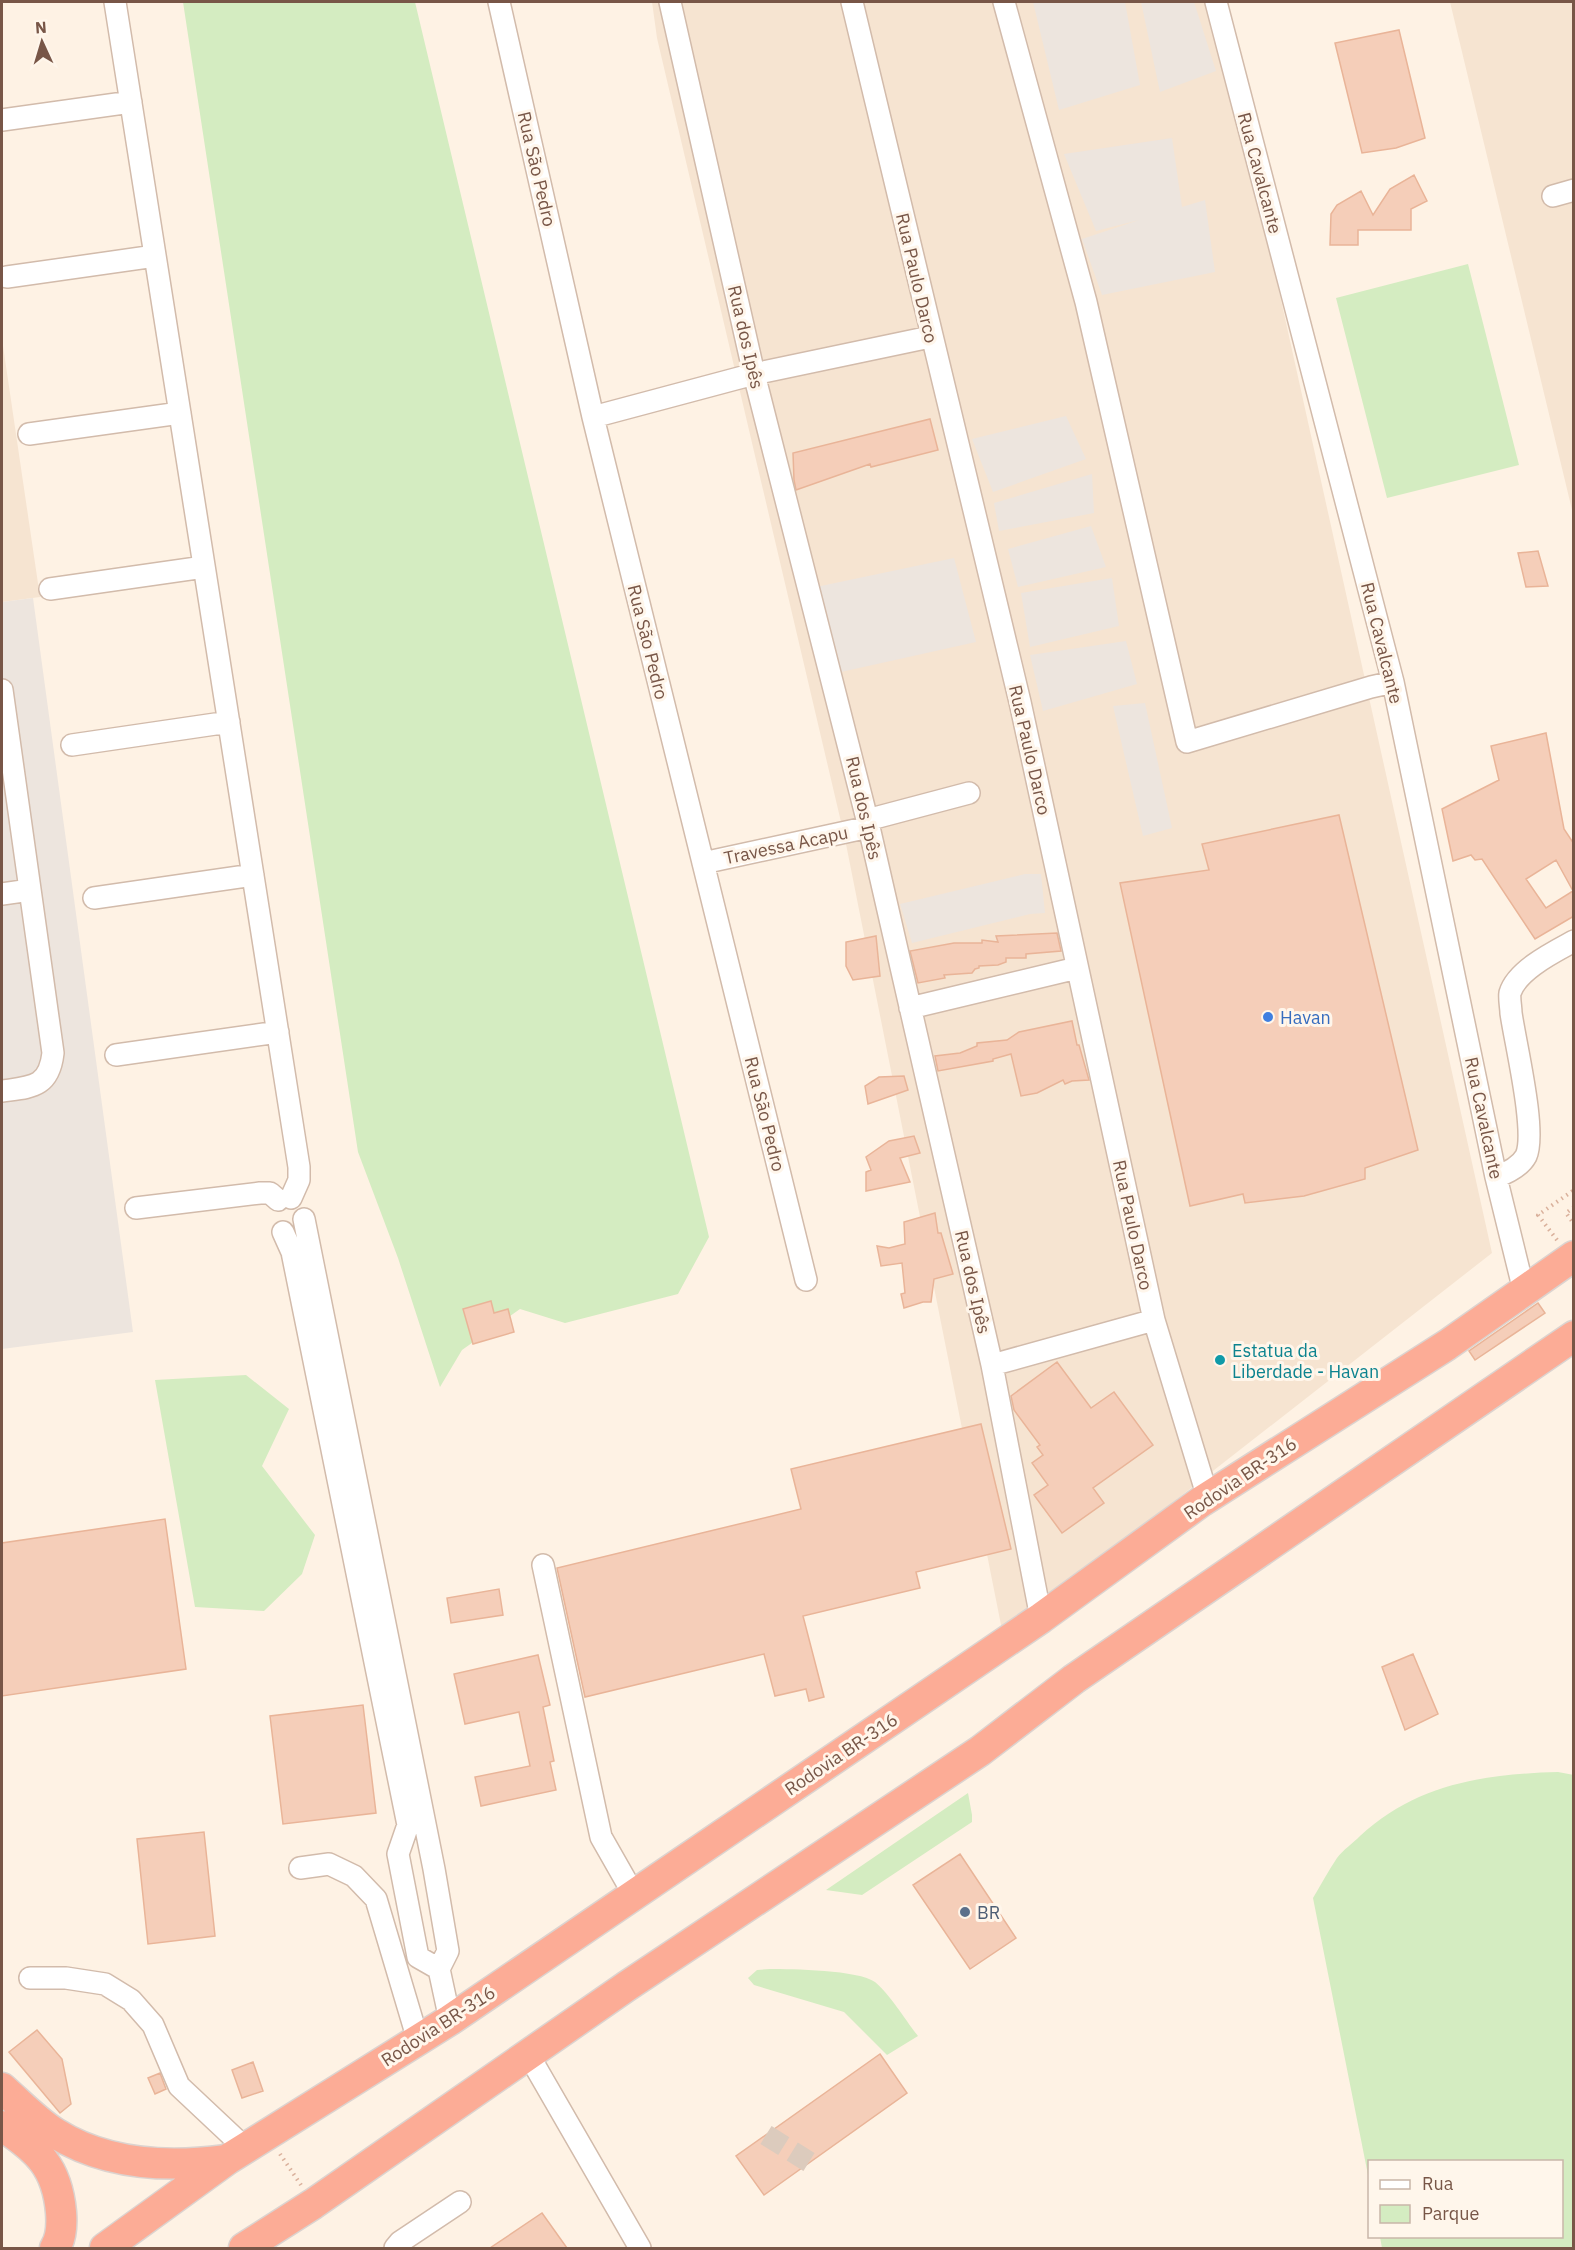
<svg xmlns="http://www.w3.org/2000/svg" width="1575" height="2250" viewBox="0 0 1575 2250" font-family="'IBM Plex Sans',sans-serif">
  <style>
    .residential { fill: #f6e4d1 }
    .industrial { fill: #ede5de }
    .green { fill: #d4ecc1 }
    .building { fill: #f5ceb9; stroke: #e9b498; stroke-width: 1.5; fill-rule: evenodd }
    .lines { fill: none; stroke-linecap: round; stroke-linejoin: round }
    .minor-tunnel { stroke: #dccbbd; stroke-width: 21; stroke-dasharray: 21 10; stroke-linecap: butt }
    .minor-casing { stroke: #d2bbab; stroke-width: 24 }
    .highway-casing { stroke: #dcd3cf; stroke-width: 33 }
    .path { stroke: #dab19c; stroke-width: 4; stroke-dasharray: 1.5 4.5; stroke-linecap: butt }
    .minor { stroke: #fff; stroke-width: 21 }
    .highway { stroke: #fcac96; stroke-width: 30 }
    .shop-dot { fill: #3f7fe0; stroke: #fff6eb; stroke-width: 2 }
    .culture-dot { fill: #0f9aa8; stroke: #fff6eb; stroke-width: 2 }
    .service-dot { fill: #5c6f8a; stroke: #fff6eb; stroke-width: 2 }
    .labels { text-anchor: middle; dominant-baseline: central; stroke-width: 6; stroke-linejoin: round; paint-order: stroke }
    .street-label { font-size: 18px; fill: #785647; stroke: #fff6eb }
    .shop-label { font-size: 18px; fill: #366cbe; stroke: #fff6eb; text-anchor: start }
    .culture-label { font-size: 18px; fill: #0d838f; stroke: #fff6eb; text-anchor: start }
    .service-label { font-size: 18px; fill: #4e5e75; stroke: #fff6eb; text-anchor: start }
  </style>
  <rect width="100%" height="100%" fill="#fef2e4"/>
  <!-- residential -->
  <path class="residential" d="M652,2H1215L1492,1253L1003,1635L845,839L657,38Z
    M1450,2H1573V514Z
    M2,339L40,597L2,602Z"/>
  <!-- industrial -->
  <path class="industrial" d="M1033,2H1125L1140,85L1059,110Z
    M1141,2H1194L1216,71L1160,92Z
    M1172,138L1182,207L1205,200L1215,272L1102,295L1082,239L1139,220L1096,231L1064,154Z
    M1066,416L1086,459L993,492L972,439Z
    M1092,474L1094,513L999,531L994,503Z
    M1091,526L1106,567L1018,587L1008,549Z
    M954,558L976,642L841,672L816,587Z
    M1112,578L1119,626L1030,647L1021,593Z
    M33,598L133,1332L2,1349V602Z
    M1126,641L1137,684L1043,711L1030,655Z
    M1145,703L1172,828L1143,836L1113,706Z
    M1025,874H1041L1045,913L1030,914L912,943L900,904Z"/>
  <!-- green -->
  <path class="green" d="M183,2H415L709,1237L678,1294L565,1323L520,1309L462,1350L440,1387L398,1258L358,1152Z
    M1468,264L1519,465L1387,498L1336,298Z
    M246,1375L289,1409L262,1466L315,1535L302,1574L264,1611L195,1607L155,1380Z
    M1558,1772L1574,1775L1573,2248H1382L1380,2237L1562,2236V2162H1370L1369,2180L1313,1898C1321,1885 1328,1871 1337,1858C1343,1850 1353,1843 1360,1836C1416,1784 1484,1774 1558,1772Z
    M968,1793L972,1815V1822L862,1895L826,1890Z
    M770,1969C791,1969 859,1970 875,1982C889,1993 906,2021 918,2036L887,2055L844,2012L754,1985L748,1978L757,1970Z"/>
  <!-- building -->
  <path class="building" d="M1399,30L1425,138L1396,148L1362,153L1335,43Z
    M1414,175L1427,201L1411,209V230H1358V245H1330L1331,214L1337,205L1361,191L1373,215L1390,189Z
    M930,419L938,450L871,467L870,464L796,490L794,480L793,453Z
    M1538,551L1548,586L1526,587L1518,553Z
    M1546,733L1564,829L1574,844V916L1535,939L1482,859L1475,860L1471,855L1453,861L1442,809L1499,780L1491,746ZM1556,860L1573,891L1546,908L1526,879Z
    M1339,815L1418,1150L1365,1168V1179L1304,1196L1245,1203L1243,1194L1190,1206L1120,883L1209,870L1202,844Z
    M1057,933L1061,951L1026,954V958H1006V962L998,965L979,966V968L975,969L972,973L944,975L945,978L918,983L910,951L954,943H982V940L998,942L996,936Z
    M876,936L880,976L853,980L846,966V942Z
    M1072,1021L1077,1045H1079L1089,1080L1072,1081L1065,1084L1063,1080L1037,1093L1021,1096L1011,1054L993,1059V1061L938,1071L935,1056L960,1053L977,1046V1043L1007,1040L1019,1032Z
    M904,1076L908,1090L868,1104L865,1086L879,1077Z
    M914,1136L920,1153L900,1158L910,1182L866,1191V1172L871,1170L866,1157L889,1141Z
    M935,1213L938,1233H941L953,1274L934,1279L931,1302H923L904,1308L901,1294L905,1293L902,1263L881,1266L877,1246L889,1248L905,1244L904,1222Z
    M491,1301L494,1313L508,1309L514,1332L473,1344L463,1309Z
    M1538,1303L1545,1313L1475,1360L1469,1351Z
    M1057,1362L1091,1408L1114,1392L1153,1445L1093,1488L1104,1503L1062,1533L1034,1495L1048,1485L1032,1463L1043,1455L1037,1447L1040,1445L1014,1410L1011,1396Z
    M981,1424L1011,1549L916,1572L920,1588L803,1616L824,1697L809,1701L806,1689L775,1696L764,1654L585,1697L557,1568L801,1509L791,1469Z
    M165,1519L186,1669L2,1696V1543Z
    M499,1589L503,1615L451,1623L447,1598Z
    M1413,1654L1438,1714L1405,1730L1382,1667Z
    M538,1655L550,1705L543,1707L554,1761L550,1762L556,1790L481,1806L475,1777L530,1766L519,1712L465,1724L454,1674Z
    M363,1705L376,1813L283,1824L270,1716Z
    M204,1832L215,1936L148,1944L137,1839Z
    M960,1854L1016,1938L970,1969L913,1885Z
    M37,2030L62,2059L71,2104L60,2113L9,2052Z
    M880,2054L907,2093L764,2195L736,2156Z
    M253,2062L263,2091L242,2098L232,2070Z
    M160,2073L166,2089L155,2094L148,2078Z
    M542,2213L567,2248H490Z"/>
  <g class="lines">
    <!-- minor-tunnel -->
    <path class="minor-tunnel" d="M766,2135L809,2162"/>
    <defs>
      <path id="minor" d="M115,2L299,1167V1180L291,1198
        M499,2L593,417L806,1280
        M670,2L754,374L869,827L992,1365L1041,1618
        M852,2L1020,702L1154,1320L1208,1498
        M1004,2L1086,302L1187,742L1371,687L1393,682
        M1216,2L1393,682L1496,1177L1524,1291
        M2,120L131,102
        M1553,196L1574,190
        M7,277L155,256
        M593,417L754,374L930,337
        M29,434L180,413
        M50,589L204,567
        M2,690L53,1053C49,1088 31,1087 2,1091
        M72,745L229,722
        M867,820L969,793
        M703,863L869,827
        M2,894L30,890
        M94,898L253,875
        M910,1008L1077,968
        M116,1055L278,1032
        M1496,1177C1507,1173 1520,1167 1526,1156C1537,1132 1515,1042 1511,1013C1511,1007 1509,999 1510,993C1517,970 1554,952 1574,941
        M136,1208L260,1193H270L278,1200
        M304,1219L434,1869L448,1951L439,1969L450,2020
        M283,1232L292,1252L408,1825L398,1854L418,1957L439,1969
        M992,1365L1154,1320
        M543,1565L601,1837L634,1895
        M300,1868L329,1864L354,1876L376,1899L418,2040
        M30,1978H66L105,1984L131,2000L153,2025L179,2086L245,2148
        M528,2054L640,2248
        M395,2248L400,2242L460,2202"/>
      <path id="highway" d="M2,2088C19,2103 36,2121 55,2133C106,2165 166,2168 225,2160
        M2,2126C38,2150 57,2167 61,2212C62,2224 62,2237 55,2248
        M105,2248L228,2159L450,2020L1041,1618L1202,1501L1447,1345L1574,1256
        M244,2248L313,2204L627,1986L980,1751L1074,1679L1574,1336"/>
    </defs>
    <!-- minor casing -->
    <use href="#minor" class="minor-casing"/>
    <!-- highway casing -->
    <use href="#highway" class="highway-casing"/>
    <!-- path -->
    <path class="path" d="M1574,1207L1566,1213L1574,1224
      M1557,1240L1538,1215L1574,1190
      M280,2154L301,2185"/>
    <!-- minor -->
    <use href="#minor" class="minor"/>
    <!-- highway -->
    <use href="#highway" class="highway"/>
  </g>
  <!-- markers -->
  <circle class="shop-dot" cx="1268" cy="1017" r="6"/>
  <circle class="culture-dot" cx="1220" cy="1360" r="6"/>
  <circle class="service-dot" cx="965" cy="1912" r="6"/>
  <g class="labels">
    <!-- street labels -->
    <g class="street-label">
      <text transform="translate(537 169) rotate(77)">Rua São Pedro</text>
      <text transform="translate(1260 173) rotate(75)">Rua Cavalcante</text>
      <text transform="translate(917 278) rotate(77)">Rua Paulo Darco</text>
      <text transform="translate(746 337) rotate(77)">Rua dos Ipês</text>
      <text transform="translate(648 642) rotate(76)">Rua São Pedro</text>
      <text transform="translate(1382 643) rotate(76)">Rua Cavalcante</text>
      <text transform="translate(1030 750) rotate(77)">Rua Paulo Darco</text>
      <text transform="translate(864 808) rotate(77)">Rua dos Ipês</text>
      <text transform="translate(786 845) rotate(-12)">Travessa Acapu</text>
      <text transform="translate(765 1114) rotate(76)">Rua São Pedro</text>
      <text transform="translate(1484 1118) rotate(78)">Rua Cavalcante</text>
      <text transform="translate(1133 1225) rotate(78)">Rua Paulo Darco</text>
      <text transform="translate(973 1282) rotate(77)">Rua dos Ipês</text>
      <text transform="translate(1240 1478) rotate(-34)">Rodovia BR-316</text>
      <text transform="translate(841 1754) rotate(-34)">Rodovia BR-316</text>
      <text transform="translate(438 2026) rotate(-33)">Rodovia BR-316</text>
    </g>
    <!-- shop labels -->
    <g class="shop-label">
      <text x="1280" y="1017">Havan</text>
    </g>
    <!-- culture labels -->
    <g class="culture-label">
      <text x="1232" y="1350">Estatua da<tspan x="1232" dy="21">Liberdade - Havan</tspan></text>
    </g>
    <!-- service labels -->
    <g class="service-label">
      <text x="977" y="1912">BR</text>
    </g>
  </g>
  <!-- border -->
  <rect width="1575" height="2250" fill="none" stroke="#785647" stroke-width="6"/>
  <!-- legend -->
  <rect x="1368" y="2160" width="195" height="78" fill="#fff6eb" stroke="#c9b6a9" stroke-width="1.5"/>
  <rect x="1380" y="2180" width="30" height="9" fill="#ffffff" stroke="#c9b6a9" stroke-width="1.5"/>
  <text x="1422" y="2190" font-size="18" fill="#785647">Rua</text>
  <rect x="1380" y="2205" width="30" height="18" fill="#d4ecc1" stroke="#c9b6a9" stroke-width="1.5"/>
  <text x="1422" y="2220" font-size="18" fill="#785647">Parque</text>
  <!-- north arrow -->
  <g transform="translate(42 42) rotate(356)" stroke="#fff6eb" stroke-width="4.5" paint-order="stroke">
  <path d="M0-4.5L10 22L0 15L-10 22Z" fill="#785647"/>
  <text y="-9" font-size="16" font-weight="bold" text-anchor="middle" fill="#785647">N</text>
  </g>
</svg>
